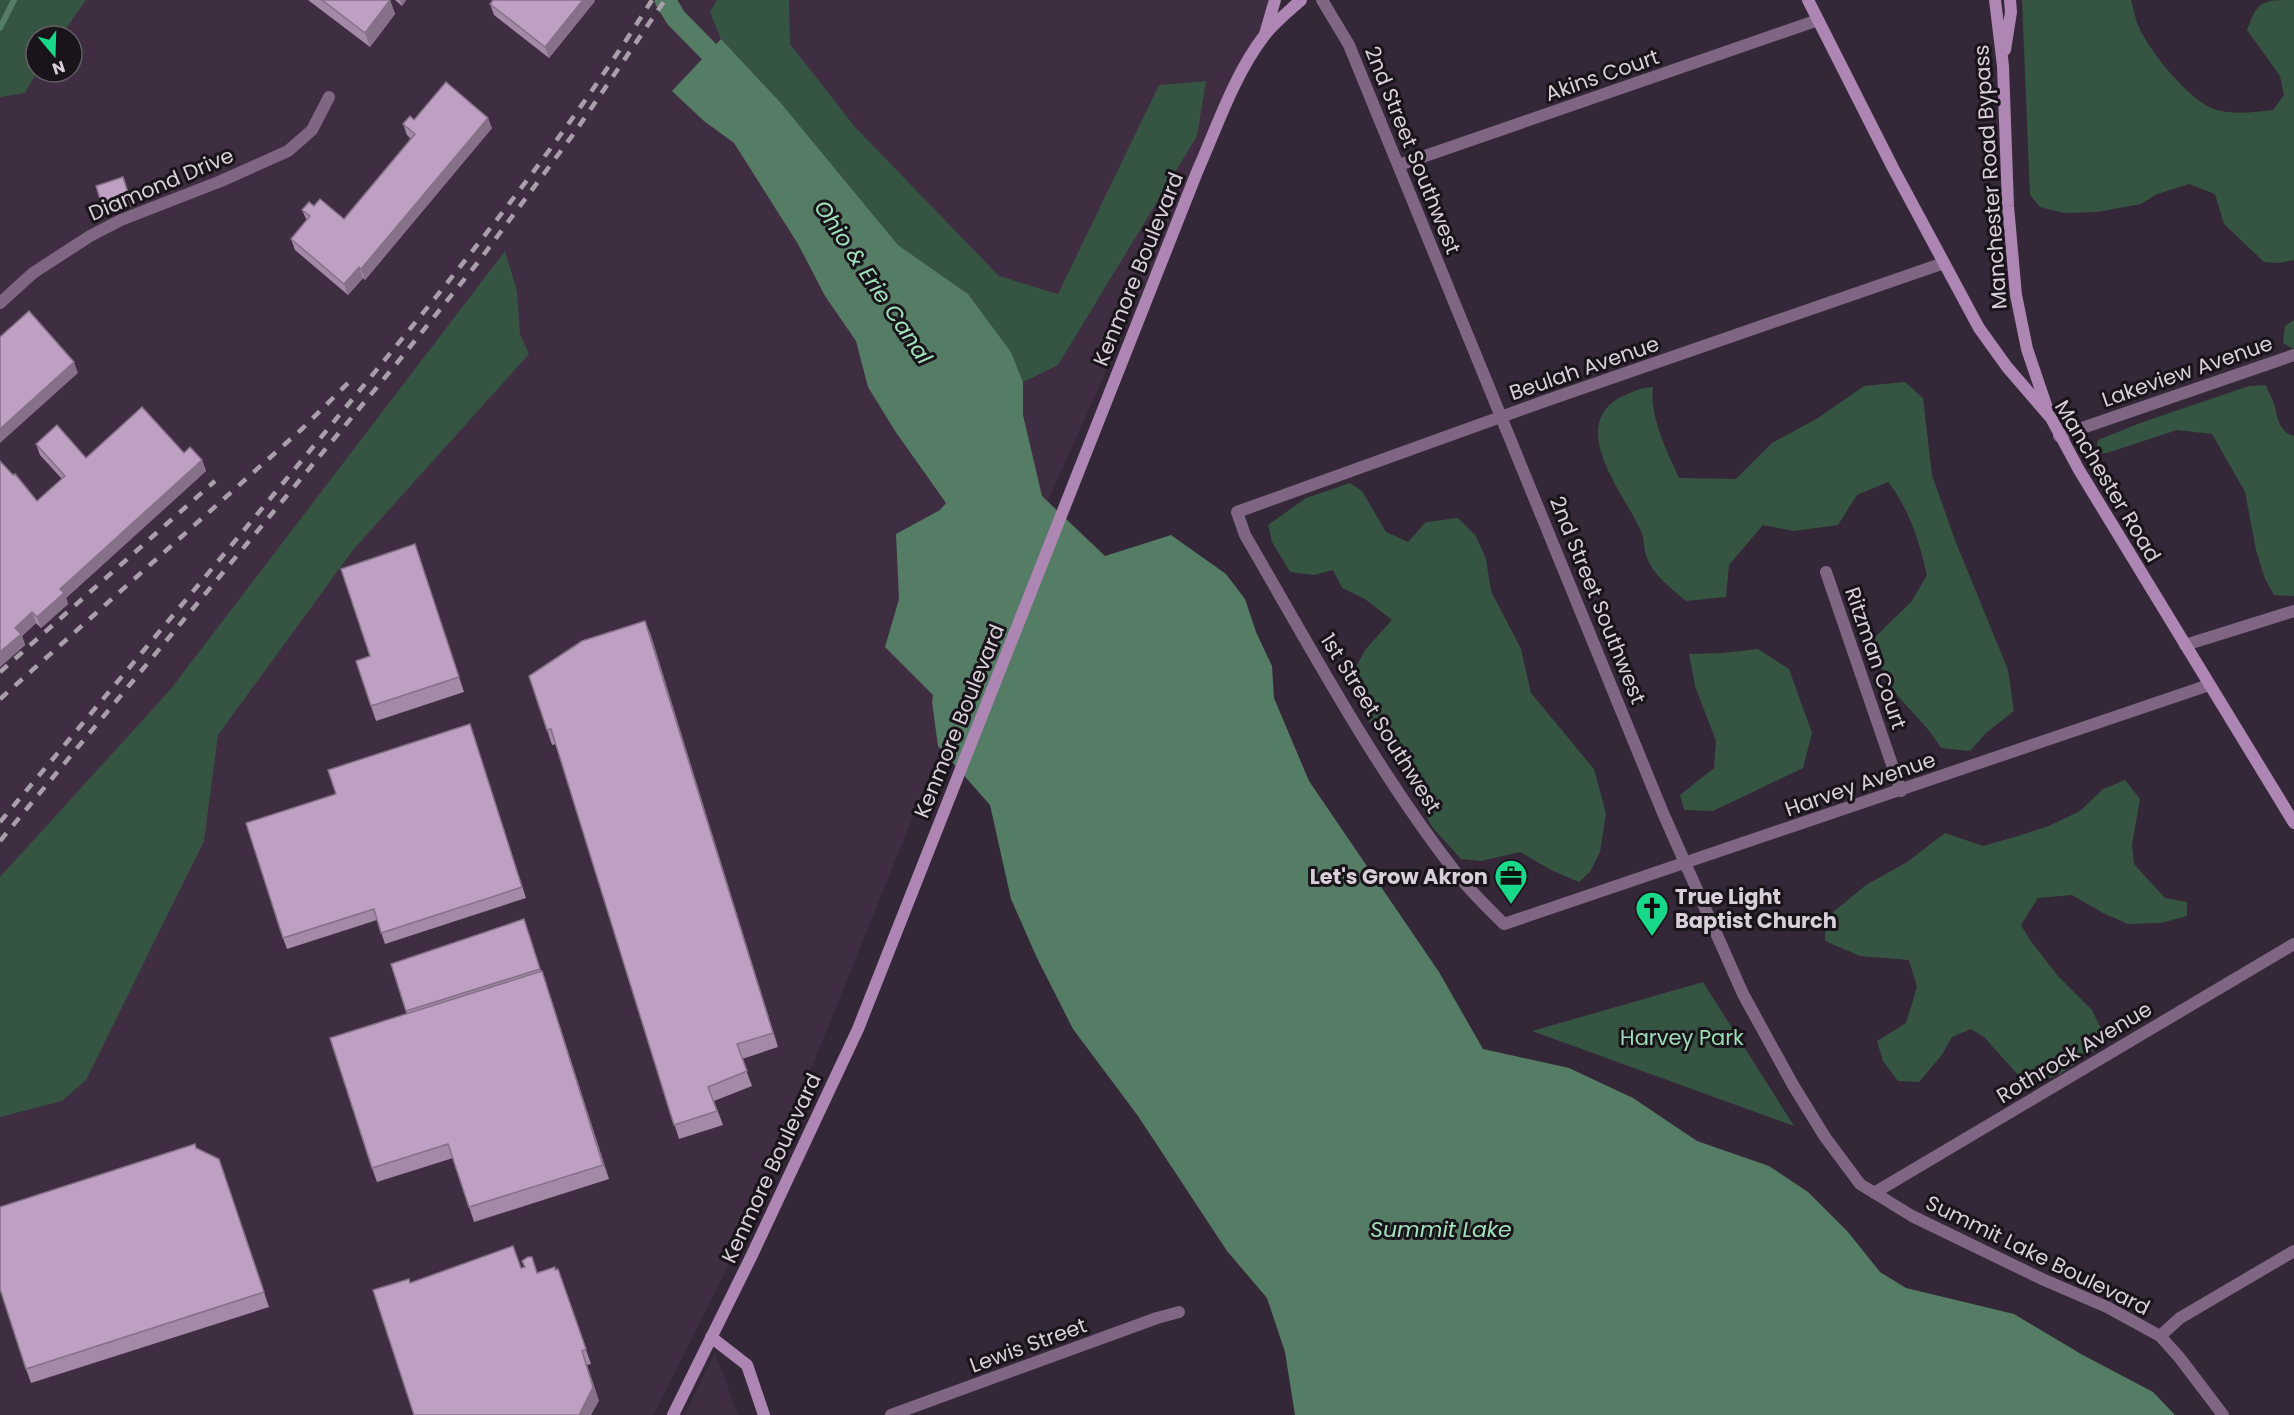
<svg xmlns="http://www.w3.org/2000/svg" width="2294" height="1415" viewBox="0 0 2294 1415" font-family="Poppins,sans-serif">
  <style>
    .built { fill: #3f2d42; fill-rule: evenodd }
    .green { fill: #365442 }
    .water { fill: #557c65 }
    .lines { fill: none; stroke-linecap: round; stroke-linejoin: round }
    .stream { stroke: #557c65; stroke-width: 6 }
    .canal { stroke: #557c65; stroke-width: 21 }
    .street { stroke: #7f6683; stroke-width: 12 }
    .secondary { stroke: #ad86b4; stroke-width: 12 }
    .rail { stroke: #a99fab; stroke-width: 4.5; stroke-dasharray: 10 10; stroke-linecap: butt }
    .wall { fill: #a38aa7 }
    .shaded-wall { fill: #857188 }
    .building { fill: #bea1c2; stroke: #857188; stroke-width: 1.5 }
    .labels { text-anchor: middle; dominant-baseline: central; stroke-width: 6; stroke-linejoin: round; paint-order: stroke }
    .street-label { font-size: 21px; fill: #d8cfda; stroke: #19131a }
    .poi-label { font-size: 21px; font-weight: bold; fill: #d8cfda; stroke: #19131a; text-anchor: end }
    .park-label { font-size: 21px; fill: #9bddb5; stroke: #19131a }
    .water-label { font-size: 22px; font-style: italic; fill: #a0e2bb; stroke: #19131a }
  </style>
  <rect width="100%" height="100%" fill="#342737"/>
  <!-- built -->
  <path class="built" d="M0,0H1273L978,656L746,1230L654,1415H0ZM36,36H72V72H36Z
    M715,1352L738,1415H685Z"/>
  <!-- green -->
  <path class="green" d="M0,0H86L61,36H36L37,72L25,93L0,97Z
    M717,0H789L790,44L855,127L999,276L1058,294L1159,85L1206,81L1197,136L1058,365L1023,382L1011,352L968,294L898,245L780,102L721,39L710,12Z
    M2022,0H2131C2134,9 2135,19 2139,27C2149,51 2191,103 2217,110C2234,115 2255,112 2273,110L2284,95L2280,76L2247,30C2258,0 2262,0 2294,0V260L2278,263L2264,262L2224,224L2215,194L2189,184L2157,194L2141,204L2097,212L2064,213L2040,207L2030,195Z
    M505,251L517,291L520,334L529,354L353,550L218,735L204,841L86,1080L62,1101L0,1117V877L170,690Z
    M2294,320V349L2283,343L2285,326Z
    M1905,382L1923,398L1932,475L1955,540L2008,670L2014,711L1986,733L1970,751L1941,748C1928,726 1914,715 1898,696C1885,680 1877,660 1872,640L1912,601L1927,575C1919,541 1910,510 1888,482L1857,495L1838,525L1794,531L1763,525L1729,565L1726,597L1686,601C1672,589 1654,576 1647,558C1643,549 1645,539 1641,531C1626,496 1567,428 1619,398C1631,392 1640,388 1653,387C1649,415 1667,452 1679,478L1736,479L1772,443L1818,418L1864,386Z
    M2266,385C2268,391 2272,398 2274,404C2278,417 2278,432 2294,436V596L2274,595L2265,579L2256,550L2245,492L2212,434L2177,430L2107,453H2099L2096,449L2098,440L2140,423L2249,386Z
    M1350,483L1362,491L1386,532L1408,542L1426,522L1458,518L1476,536L1486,559L1491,591L1521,649L1531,693L1594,769L1606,813L1600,852L1590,872L1579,882L1551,870L1520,852L1481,861L1461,859L1432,827L1405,772L1372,726L1357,698L1353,673L1365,650L1392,620L1365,599L1342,588L1333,570L1314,575L1290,572L1272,542L1268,525L1306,498Z
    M1758,649L1789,669L1812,733L1803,768L1713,811L1684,810L1680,795L1714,768L1716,741L1695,686L1689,654L1722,653Z
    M2125,780L2140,799L2132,845L2134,864L2165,898L2187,902V916L2160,923L2128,924L2105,914L2072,895L2038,898L2021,925L2030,940L2057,975L2092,1010L2107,1041L2060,1074L2028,1086L1984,1037L1971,1029L1952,1037L1941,1056L1919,1082L1898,1081L1883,1061L1877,1041L1906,1023L1917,987L1909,960L1860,956L1825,941L1826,918L1866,885L1907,862L1945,833L1983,846L2018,836L2049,826L2080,811L2103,789Z
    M1703,982L1794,1126L1532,1031Z"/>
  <!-- water -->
  <path class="water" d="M721,39L780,102L898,245L968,294L988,321L1011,352L1023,382V415L1042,496L1105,556L1171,535L1226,574L1245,599L1256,632L1272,666L1274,698L1309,781L1439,972L1483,1049L1569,1068L1633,1098L1697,1141L1769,1166L1808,1192L1848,1232L1880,1272L1906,1288L2014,1314L2081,1354L2153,1392L2175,1415H1295L1285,1352L1267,1298L1227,1251L1138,1116L1073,1029L1037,958L1011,899L990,805L938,746L932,702L933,695L885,647L899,599L896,534L940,510L946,503L895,431L868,387L856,341L825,296L798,244L734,143L704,121L672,91Z"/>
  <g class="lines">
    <!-- stream -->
    <path class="stream" d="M0,28L14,0"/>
    <!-- canal -->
    <path class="canal" d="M665,0L676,18L728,71"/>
    <!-- street -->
    <path class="street" d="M1322,0L1349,45L1663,813L1743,994L1793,1085L1825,1137L1860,1184L1912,1216L2042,1279L2107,1307L2160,1336L2179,1357L2223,1415
      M1399,165L1818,20
      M1944,263L1545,401L1237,512L1245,535C1312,650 1375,769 1457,874C1471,892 1488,908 1504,924L2209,685
      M0,303L33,273L90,236L121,220L221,181L288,151L312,130L329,97
      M2059,436L2294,355
      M1826,572L1901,791
      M2185,645L2294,611
      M1874,1193L2294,944
      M2160,1336L2180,1318L2294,1251
      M891,1415L1157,1318L1179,1312"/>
    <!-- secondary -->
    <path class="secondary" d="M1808,0L1893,168L1979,328L2007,367L2051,418L2079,470L2294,823
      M1995,0L2003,66L2008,206L2016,295L2027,349L2047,408
      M1265,34L1275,0
      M2005,50L2011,12L2010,0
      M711,1337L747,1365L764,1415
      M673,1415L752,1255L858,1029L1197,172C1217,127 1234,75 1264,36C1274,23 1289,11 1301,0"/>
    <!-- rail -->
    <path class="rail" d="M0,672L215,481
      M0,699L303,428L352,379
      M0,822C114,686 228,550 341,413C451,280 560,146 652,0
      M0,841L397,363L479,261L575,132L665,0"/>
  </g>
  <!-- wall -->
  <path class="wall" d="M308,0H390L395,14L370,47Z
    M395,0H406L402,6Z
    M595,1L549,58L494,15L490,4Z
    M414,120L492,128L365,280L363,278L348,295L295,250L291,239L307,221L302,210L314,206L344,219L411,139L407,135L403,124Z
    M123,177L133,206L106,215L96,186Z
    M36,444L86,458L184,453L202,460L206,471L66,598L68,604L41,628L36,623L22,636L25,645L0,667L13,475L37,501L62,479L40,455Z
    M415,544L464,692L376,721L371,706L370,656Z
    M645,621L778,1047L742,1059L752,1086L714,1101L723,1125L679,1139L556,744L552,745L547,730Z
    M470,724L526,898L385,944L377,920L287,949L283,938L336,794Z
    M529,934L541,971L547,986L609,1179L474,1222L453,1158L377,1182L372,1168L407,1014L391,964Z
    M196,1148L224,1174L269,1307L31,1383L26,1369Z
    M525,1267L537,1273L558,1269L591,1364L587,1365L599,1401L410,1283Z"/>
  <!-- shaded-wall -->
  <path class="shaded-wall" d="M390,0L395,14L370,47L365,33Z
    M400,0H406L402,6Z
    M583,0H594L595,1L549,58L545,47Z
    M488,118L492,128L365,280L361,269Z
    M359,267L363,278L348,295L344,284Z
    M74,362L78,373L0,443V429Z
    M202,460L206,471L66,598L68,604L41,628L37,617L60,589Z
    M32,612L36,623L22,636L25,645L0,667V652L15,628Z
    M645,621L651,635L778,1047L773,1033Z
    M542,971L547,986L609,1179L603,1165Z
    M582,1351L599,1401L591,1415H579Z"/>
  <!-- building -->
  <path class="building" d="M322,0H390L365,33Z
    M493,0H583L545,47L490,4Z
    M446,82L488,118L361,269L359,267L344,284L291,239L310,216L302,210L309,202L314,206L320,199L344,219L415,134L403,124L410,116L414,120Z
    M123,177L130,199L103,208L96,186Z
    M29,311L74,362L0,429V337Z
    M142,407L184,453L190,447L202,460L60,589L64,593L37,617L32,612L15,628L21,634L0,652V461L13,475L15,474L37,501L65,476L36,444L57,425L86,458Z
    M415,544L459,677L371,706L356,661L370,656L341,569Z
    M645,621L773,1033L737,1044L747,1071L708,1087L717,1111L674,1125L551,729L547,730L529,676L582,641Z
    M470,724L522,887L381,933L374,909L283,938L246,823L336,794L328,770Z
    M524,919L540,969L406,1011L391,964Z
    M542,971L603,1165L469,1207L448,1144L372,1168L330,1038Z
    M195,1144L196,1148L219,1159L264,1292L26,1369L0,1289V1207Z
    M513,1246L521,1268L525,1267L522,1261L528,1257H532L537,1273L555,1267V1270L558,1269L586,1349L582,1351L593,1387L579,1415H414L373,1290L409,1279L410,1283Z"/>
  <!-- icons -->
  <defs>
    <symbol id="office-pin" viewBox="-11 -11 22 30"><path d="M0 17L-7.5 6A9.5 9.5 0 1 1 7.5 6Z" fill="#17d989" stroke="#19131a"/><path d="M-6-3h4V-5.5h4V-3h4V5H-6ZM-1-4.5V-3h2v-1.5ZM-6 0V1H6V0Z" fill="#111"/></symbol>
    <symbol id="church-pin" viewBox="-11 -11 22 30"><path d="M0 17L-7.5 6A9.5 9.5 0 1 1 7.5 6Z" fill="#17d989" stroke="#19131a"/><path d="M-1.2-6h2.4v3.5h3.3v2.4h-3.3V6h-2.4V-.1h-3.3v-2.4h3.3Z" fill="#111"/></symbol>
  </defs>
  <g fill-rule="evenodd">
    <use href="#office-pin" x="1492" y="857" width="38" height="52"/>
    <use href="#church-pin" x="1633" y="889" width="38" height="52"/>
  </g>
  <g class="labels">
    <!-- street labels -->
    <g class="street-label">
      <text transform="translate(1602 75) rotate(-19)">Akins Court</text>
      <text transform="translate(1413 150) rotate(68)">2nd Street Southwest</text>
      <text transform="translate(1990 177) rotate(-94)">Manchester Road Bypass</text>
      <text transform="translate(161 184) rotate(-23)">Diamond Drive</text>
      <text transform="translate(1138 269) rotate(-68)">Kenmore Boulevard</text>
      <text transform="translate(1584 368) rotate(-19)">Beulah Avenue</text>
      <text transform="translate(2187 371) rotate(-19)">Lakeview Avenue</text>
      <text transform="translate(2108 481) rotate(59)">Manchester Road</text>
      <text transform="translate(1598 600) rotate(68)">2nd Street Southwest</text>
      <text transform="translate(1876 658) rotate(71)">Ritzman Court</text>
      <text transform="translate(959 721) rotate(-68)">Kenmore Boulevard</text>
      <text transform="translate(1381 723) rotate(58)">1st Street Southwest</text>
      <text transform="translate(1860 784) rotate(-19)">Harvey Avenue</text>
      <text transform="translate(2074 1052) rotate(-31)">Rothrock Avenue</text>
      <text transform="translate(771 1168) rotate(-65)">Kenmore Boulevard</text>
      <text transform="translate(2038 1255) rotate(26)">Summit Lake Boulevard</text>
      <text transform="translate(1028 1345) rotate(-20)">Lewis Street</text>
    </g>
    <!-- poi labels -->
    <g class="poi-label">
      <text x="1488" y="876">Let's Grow Akron</text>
      <text x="1675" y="896" text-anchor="start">True Light<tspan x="1675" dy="24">Baptist Church</tspan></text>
    </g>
    <!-- park labels -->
    <g class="park-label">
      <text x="1682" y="1037">Harvey Park</text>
    </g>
    <!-- water labels -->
    <g class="water-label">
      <text transform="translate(873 282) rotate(56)">Ohio &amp; Erie Canal</text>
      <text x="1441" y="1229">Summit Lake</text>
    </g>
  </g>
  <!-- north arrow -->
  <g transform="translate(54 54) rotate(161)"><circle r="28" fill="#19131a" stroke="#655e67" stroke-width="1.5"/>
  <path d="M0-4.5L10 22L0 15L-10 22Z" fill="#17d989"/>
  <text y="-9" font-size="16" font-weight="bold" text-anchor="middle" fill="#d8cfda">N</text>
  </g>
</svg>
